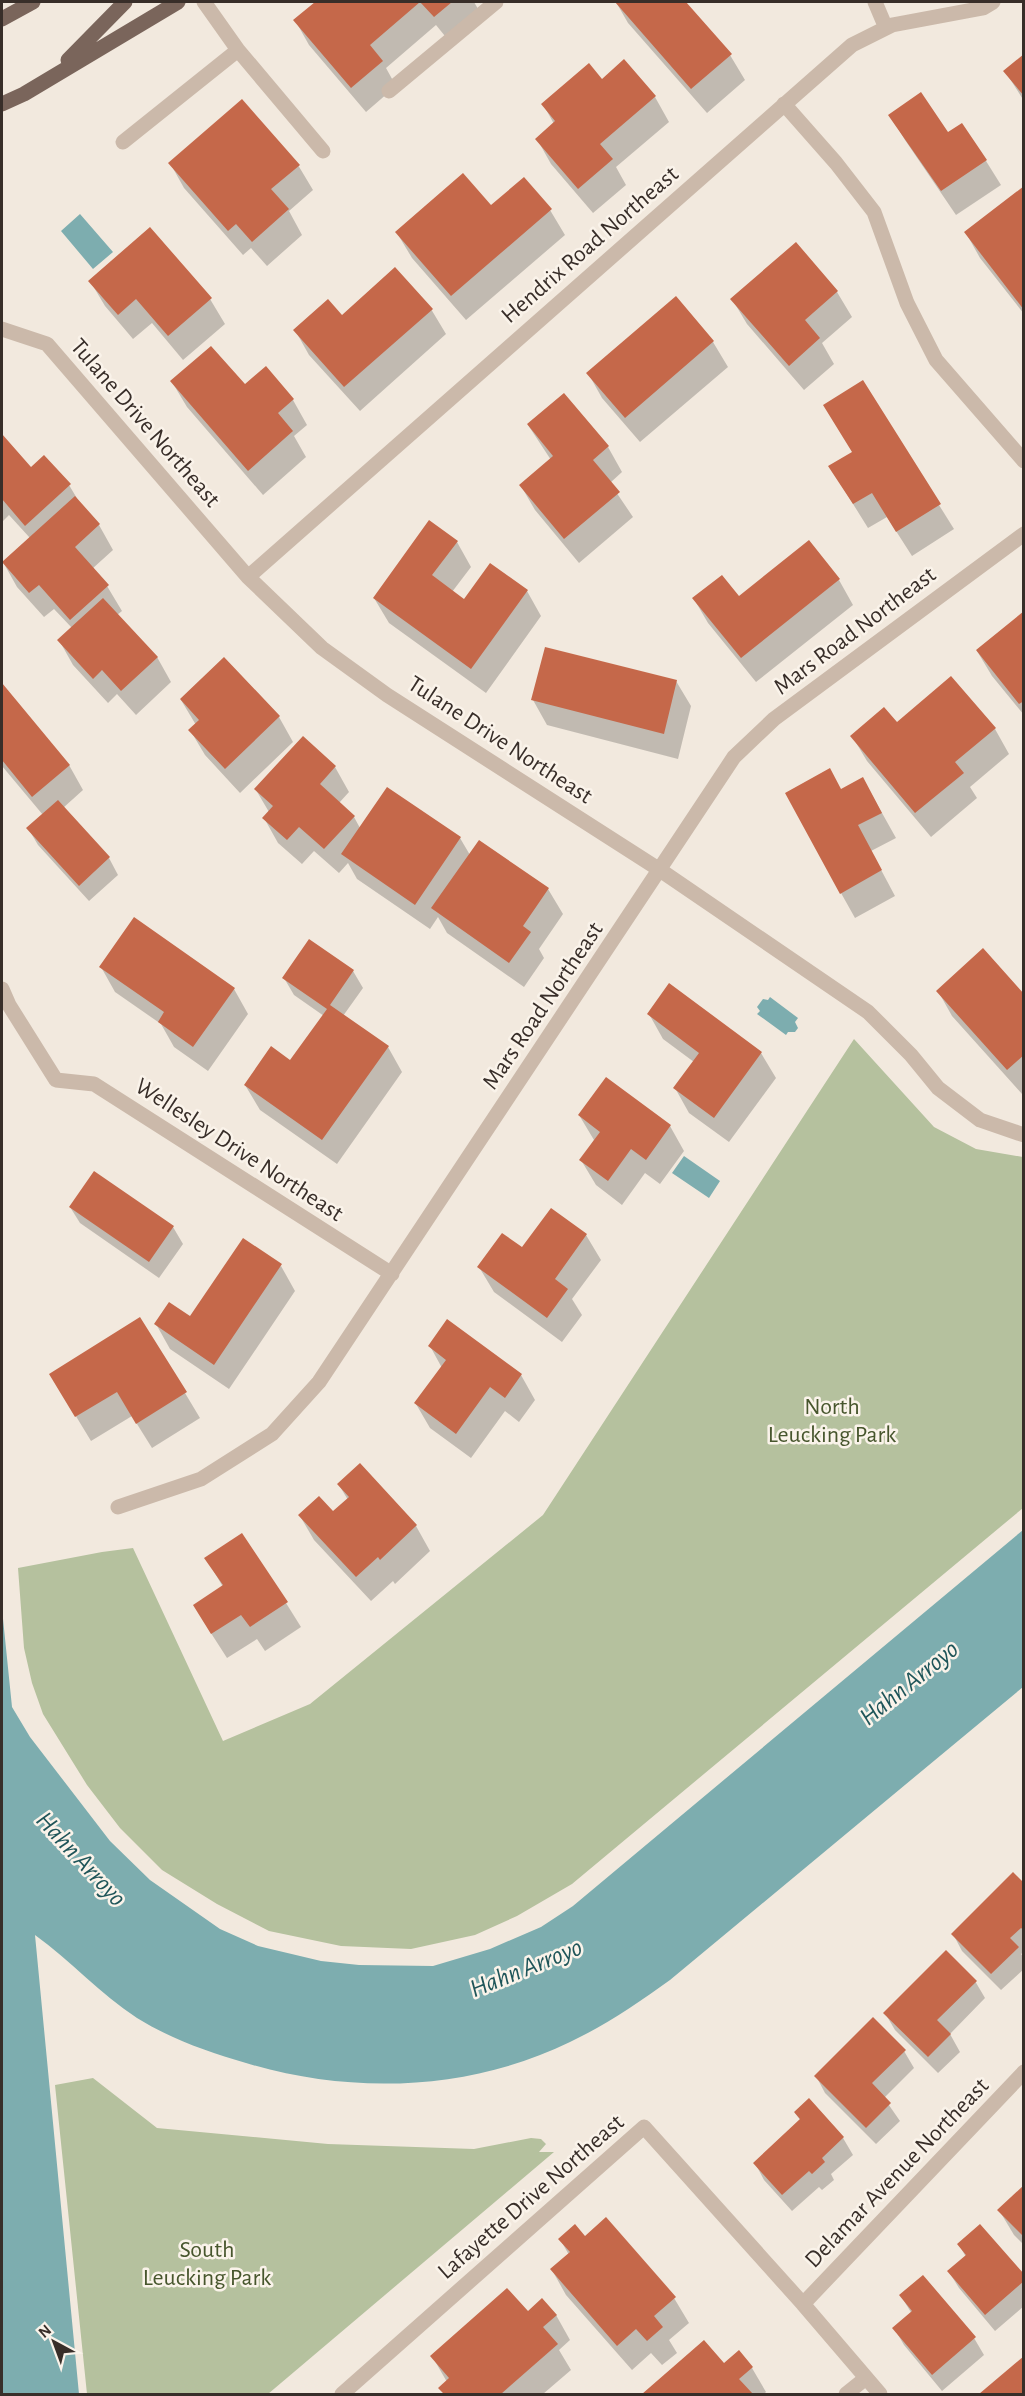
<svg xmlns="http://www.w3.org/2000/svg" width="1025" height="2396" viewBox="0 0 1025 2396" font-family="'Alegreya Sans',sans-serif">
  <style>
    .green { fill: #b5c19e }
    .water { fill: #7dadaf }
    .shadow { fill: #0003 }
    .building { fill: #c5684a }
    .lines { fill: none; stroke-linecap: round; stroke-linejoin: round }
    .minor { stroke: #cbb9aa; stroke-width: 15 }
    .major { stroke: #7a655b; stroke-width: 15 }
    .labels { text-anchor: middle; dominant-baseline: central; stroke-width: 5; stroke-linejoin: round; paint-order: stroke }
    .street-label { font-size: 24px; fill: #382e29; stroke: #faf3ea }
    .park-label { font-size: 24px; fill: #47562d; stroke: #faf3ea }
    .water-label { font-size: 26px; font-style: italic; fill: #1f5559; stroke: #faf3ea }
  </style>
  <rect width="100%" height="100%" fill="#f2e9de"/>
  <!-- green -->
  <path class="green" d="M854,1039L934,1127L976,1149L1023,1157V1508L572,1884L517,1916L475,1935L411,1949L341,1946L269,1931L217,1904L162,1870L120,1828L87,1785L43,1714L32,1683L24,1648L18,1568L102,1552L133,1548L223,1741L310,1704L543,1515Z
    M93,2078L157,2128L328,2144L474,2149L531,2138L541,2139L546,2144L539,2152H554L268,2394H87L55,2085Z"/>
  <!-- water -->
  <path class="water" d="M80,214L113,252L93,269L61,231Z
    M770,997L798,1018L795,1022L798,1028L795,1032H788L786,1035L757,1014L760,1011L757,1007L763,999L768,1000Z
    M684,1156L720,1181L709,1198L672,1173Z
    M1023,1530V1687L670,1980C638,2003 606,2025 570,2042C469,2091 352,2095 246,2063C208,2052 171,2039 137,2018C100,1994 71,1961 35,1935L79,2394H2V1609L12,1707L30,1737L110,1841L150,1880L220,1929L258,1946L321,1961L359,1965L433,1966L490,1949L541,1927L573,1906Z"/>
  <!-- shadow -->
  <path class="shadow" d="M317,2H474L481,14L449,41L436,25L386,68L396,86L366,112L309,45L295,20Z
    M616,2H684L730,55L745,80L707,113L628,23Z
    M1024,56V101L1005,71Z
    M602,81L655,97L669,122L616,167L626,185L593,213L551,164L537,139L554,124L543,104Z
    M890,115L948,134L986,161L1001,185L956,215L905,140Z
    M170,163L298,165L313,190L289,211L302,235L267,266L251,248L243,255L184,188Z
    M1024,188V314L980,258L966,233Z
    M491,207L550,210L565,235L466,320L412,258L397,233Z
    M795,244L837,292L852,317L822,343L834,364L804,390L747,324L732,299Z
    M90,281L210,299L225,324L183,360L152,323L133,339L105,306Z
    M675,298L713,342L728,367L640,442L602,398L588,373Z
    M431,309L446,334L360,411L309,355L295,330L342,317Z
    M172,382L245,387L293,400L307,425L294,436L306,457L263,495L187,407Z
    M563,395L608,447L622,472L610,483L633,517L579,563L535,510L521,486L551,460L528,425Z
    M2,437L31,469L69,485L81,505L99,525L113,550L92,569L107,586L122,611L117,615L157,657L171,682L136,715L117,694L108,703L73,665L59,640L72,628L54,609L44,617L17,587L3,562L30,538L9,515L2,522Z
    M830,467L939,505L954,529L912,556L887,517L868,528Z
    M457,542L471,567L452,592L465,601L527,591L541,616L486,693L389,623L374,598Z
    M809,542L839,580L853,605L756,682L708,623L694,599L739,598Z
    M1024,613V715L992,676L977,651Z
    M951,678L995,729L1009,754L970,787L977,798L931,837L867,761L852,736L896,724Z
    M676,681L691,706L678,759L547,725L533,700Z
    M2,685L69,765L83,790L63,808L109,858L118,875L89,901L38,845L28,828L43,815L2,766Z
    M181,700L279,717L293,742L240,793L205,755L190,730L196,725Z
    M335,767L349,792L339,803L354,817L360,828L460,838L470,855L479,842L548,889L563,914L539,949L544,958L524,987L447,933L438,917L430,929L357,879L348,863L339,873L314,851L302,864L278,843L264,818L269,812L256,790Z
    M863,779L896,838L871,851L895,896L855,918L841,893V790Z
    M101,967L234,989L248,1014L208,1071L174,1047L161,1024L115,992Z
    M353,971L363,988L343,1016L388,1047L402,1072L337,1164L260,1110L245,1085L290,1062L324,1016L294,995L284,978Z
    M670,986L761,1053L776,1078L729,1142L689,1113L675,1088L694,1062L663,1039L649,1014Z
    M938,991L1024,996V1093L1022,1094L952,1016Z
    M606,1079L670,1126L684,1151L660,1184L645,1173L622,1205L596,1185L581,1160L594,1140L579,1115Z
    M70,1207L173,1227L183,1244L159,1278L80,1223Z
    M552,1210L586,1235L601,1260L572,1299L582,1315L562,1342L494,1292L479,1267L523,1249Z
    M281,1266L295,1291L229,1389L170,1349L156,1324L190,1318Z
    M430,1346L521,1375L535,1400L519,1422L505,1411L471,1458L430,1428L416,1404L442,1368Z
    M51,1375L185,1393L200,1418L152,1448L132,1416L91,1441Z
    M339,1485L416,1526L430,1551L395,1584L393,1581L371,1601L314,1540L300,1516L333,1513L348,1500Z
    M206,1558L286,1603L301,1627L265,1651L257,1639L227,1658L209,1630L223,1587Z
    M1024,1885V1952L1021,1954L1024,1958V1969L1001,1990L962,1951L953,1934Z
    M975,1981L985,1998L950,2034L960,2052L938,2073L895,2030L885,2013Z
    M904,2051L914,2068L884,2098L900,2121L876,2144L825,2093L816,2076Z
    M809,2100L843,2138L853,2155L831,2174L834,2180L822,2190L819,2187L792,2211L764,2180L755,2163L801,2121L795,2113Z
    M1024,2187V2245L1014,2235L999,2210Z
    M585,2238L674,2298L689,2323L669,2340L677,2353L662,2365L651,2353L632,2370L566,2295L552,2270L569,2255L560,2239Z
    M959,2245L1024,2276V2306L995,2331L959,2288L949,2272L966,2257Z
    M901,2296L974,2338L984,2355L942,2391L904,2345L894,2328L912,2314Z
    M528,2313L556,2315L570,2340L559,2350L571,2370L543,2394H444L440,2388L447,2382L432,2356Z
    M704,2342L724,2365L752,2368L766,2392L764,2394H644Z
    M1024,2358V2394H982Z"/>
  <!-- building -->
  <path class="building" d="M315,2H420L370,45L383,61L351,88L293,20Z
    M420,2H452L434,17Z
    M615,2H686L732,54L691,89Z
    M1024,54V96L1003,71Z
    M624,59L656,96L600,144L613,159L578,189L535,139L555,121L541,104L589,63L602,79Z
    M921,92L948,132L962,123L987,160L941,191L888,115Z
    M242,99L300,165L271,189L289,209L252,242L236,224L228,231L168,163Z
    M463,173L491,205L524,177L552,209L451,296L395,232Z
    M1024,186V310L964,232Z
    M150,227L212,298L168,336L136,299L118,315L88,281Z
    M796,242L838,291L805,320L820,338L789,366L730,299Z
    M395,267L433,309L344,387L293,330L328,299L342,315Z
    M676,296L714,341L625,418L586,373Z
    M211,346L245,384L266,366L294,399L278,413L293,431L248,471L170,381Z
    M863,380L941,504L896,532L872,493L853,504L828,466L852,452L823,405Z
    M564,393L609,446L593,460L620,492L564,539L519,485L553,456L527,424Z
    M2,434L31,467L44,455L71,484L25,526L2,499Z
    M75,496L100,524L75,547L109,585L70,620L39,585L29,593L2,562Z
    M429,520L458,541L432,575L464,599L490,563L528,590L471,669L373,598Z
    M809,540L840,579L741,658L692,598L722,575L739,596Z
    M103,598L158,657L121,691L102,670L93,679L57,640Z
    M1024,611V701L1019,704L976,650Z
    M545,647L677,680L664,734L531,700Z
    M224,657L280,716L225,769L188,730L199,720L180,699Z
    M951,676L996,728L955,762L964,773L915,813L850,736L884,707L897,722Z
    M2,683L70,765L32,797L2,760Z
    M303,736L336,766L320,784L355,816L324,849L299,827L287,840L262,818L273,806L254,789Z
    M830,768L841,789L863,777L882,813L858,825L882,870L840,894L785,793Z
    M387,787L461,837L415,905L341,854Z
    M58,800L110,857L79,886L26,828Z
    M479,840L549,888L523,926L531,932L509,963L431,908Z
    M134,917L235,988L193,1047L158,1022L164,1012L99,967Z
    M309,939L354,970L330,1005L389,1046L322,1140L244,1085L271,1046L290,1060L327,1009L282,978Z
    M983,948L1024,994V1055L1007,1070L936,991Z
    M669,983L762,1052L714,1118L673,1088L699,1053L647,1014Z
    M606,1077L671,1125L646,1160L631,1149L608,1181L579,1160L600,1132L578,1115Z
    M94,1171L174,1226L149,1262L69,1207Z
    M551,1208L587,1234L555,1279L568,1289L547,1318L477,1267L502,1233L522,1247Z
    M243,1238L282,1264L214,1365L154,1324L169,1302L190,1316Z
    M140,1317L187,1392L136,1424L117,1392L75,1417L49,1374Z
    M447,1319L522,1374L505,1398L490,1387L456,1434L414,1403L446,1360L428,1346Z
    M360,1463L417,1525L380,1560L378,1557L356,1577L298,1515L319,1496L333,1511L349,1497L337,1484Z
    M242,1533L288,1602L250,1627L241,1615L211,1634L193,1605L223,1585L204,1558Z
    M1013,1872L1024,1883V1930L1021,1928L1010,1938L1019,1947L991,1974L951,1934Z
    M946,1950L977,1981L937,2020L951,2034L928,2057L883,2013Z
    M873,2017L906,2050L872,2083L891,2103L866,2128L814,2076Z
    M809,2098L844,2137L822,2158L825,2162L812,2174L809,2171L782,2195L753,2163L800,2119L794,2112Z
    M1024,2185V2237L997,2210Z
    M606,2217L676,2297L654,2316L663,2327L647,2341L636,2329L617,2346L550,2269L570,2252L558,2239L575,2224L585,2236Z
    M980,2224L1024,2274V2281L985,2315L947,2271L966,2255L957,2244Z
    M923,2275L976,2337L932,2375L892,2328L912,2311L899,2295Z
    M507,2288L528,2311L542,2298L557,2315L543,2327L558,2344L501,2394H444L438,2388L449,2378L430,2356Z
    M704,2340L724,2363L739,2350L753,2367L739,2379L753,2394H642Z
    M1024,2356V2394H979Z"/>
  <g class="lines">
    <!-- minor -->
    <path class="minor" d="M875,2L886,28
      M238,50L323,151
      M389,91L496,2
      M784,104L836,163L874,212L907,303L936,360L1024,461
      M123,142L238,50L204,2
      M2,329L47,344L248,577L322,648L387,695L660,870L868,1012L911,1055L938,1088L980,1120L1024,1135
      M248,577L852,45L892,25L983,8L993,2
      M2,989L9,1005L56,1080L94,1084L392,1274
      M118,1507L201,1479L272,1434L319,1382L734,757L774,719L1024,534
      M803,2304L1024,2072
      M342,2394L644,2127L803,2304L880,2394
      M846,2394L866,2378"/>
    <!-- major -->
    <path class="major" d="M2,19L33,2
      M68,60L125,2
      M2,104L24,94L178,2"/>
  </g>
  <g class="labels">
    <!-- street labels -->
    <g class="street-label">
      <text transform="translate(590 245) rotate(-41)">Hendrix Road Northeast</text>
      <text transform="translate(145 423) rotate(49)">Tulane Drive Northeast</text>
      <text transform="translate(855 631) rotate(-37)">Mars Road Northeast</text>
      <text transform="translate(500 740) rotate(33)">Tulane Drive Northeast</text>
      <text transform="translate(543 1006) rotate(-56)">Mars Road Northeast</text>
      <text transform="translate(239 1150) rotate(33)">Wellesley Drive Northeast</text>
      <text transform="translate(897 2173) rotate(-46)">Delamar Avenue Northeast</text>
      <text transform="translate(531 2197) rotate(-41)">Lafayette Drive Northeast</text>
    </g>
    <!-- park labels -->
    <g class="park-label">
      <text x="832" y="1407">North<tspan x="832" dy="28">Leucking Park</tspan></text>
      <text x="207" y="2250">South<tspan x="207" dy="28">Leucking Park</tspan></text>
    </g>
    <!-- water labels -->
    <g class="water-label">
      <text transform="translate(909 1683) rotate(-39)">Hahn Arroyo</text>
      <text transform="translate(81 1859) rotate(47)">Hahn Arroyo</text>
      <text transform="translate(526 1968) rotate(-22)">Hahn Arroyo</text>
    </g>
  </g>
  <!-- border -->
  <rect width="1025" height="2396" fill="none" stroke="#382e29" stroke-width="6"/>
  <!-- north arrow -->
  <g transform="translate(54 2342) rotate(319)" stroke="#faf3ea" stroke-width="4.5" paint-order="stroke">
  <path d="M0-4.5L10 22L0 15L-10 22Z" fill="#382e29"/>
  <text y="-9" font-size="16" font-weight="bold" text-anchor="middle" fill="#382e29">N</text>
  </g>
</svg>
